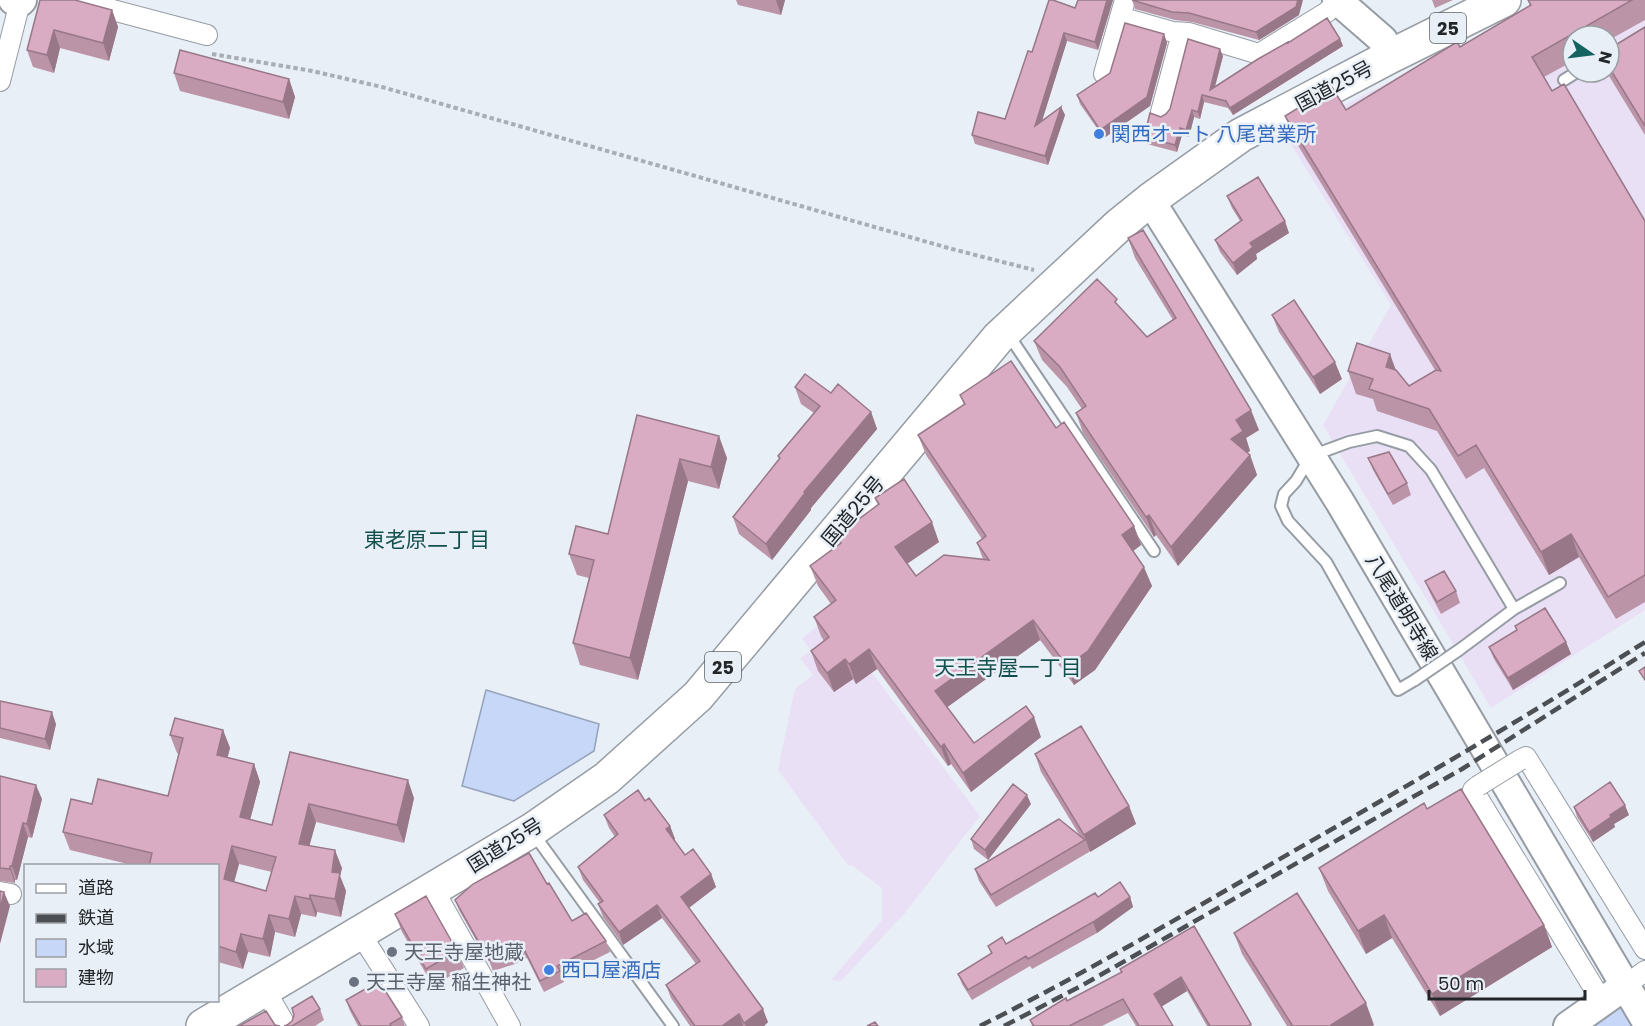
<svg xmlns="http://www.w3.org/2000/svg" width="1645" height="1026" viewBox="0 0 1645 1026" font-family="Poppins,'Noto Sans JP',sans-serif">
  <style>
    .industrial { fill: #e9e0f5; fill-rule: evenodd }
    .water { fill: #c6d7f7; stroke: #95a2b9; stroke-width: 1.5 }
    .lines { fill: none; stroke-linecap: round; stroke-linejoin: round }
    .river { stroke: #c6d7f7; stroke-width: 38 }
    .lane-casing { stroke: #969ca3; stroke-width: 14 }
    .street-casing { stroke: #969ca3; stroke-width: 22 }
    .secondary-casing { stroke: #969ca3; stroke-width: 32 }
    .highway-casing { stroke: #969ca3; stroke-width: 36 }
    .path { stroke: #a9aeb4; stroke-width: 4; stroke-dasharray: 4.5 3; stroke-linecap: butt }
    .lane { stroke: #fff; stroke-width: 10 }
    .street { stroke: #fff; stroke-width: 20 }
    .secondary { stroke: #fff; stroke-width: 28 }
    .highway { stroke: #fff; stroke-width: 33 }
    .rail { stroke: #4c4f53; stroke-width: 4.5; stroke-dasharray: 12 6; stroke-linecap: butt }
    .lane-bridge-casing { stroke: #969ca3; stroke-width: 14; stroke-linecap: butt }
    .street-bridge-casing { stroke: #969ca3; stroke-width: 22; stroke-linecap: butt }
    .lane-bridge { stroke: #fff; stroke-width: 10 }
    .street-bridge { stroke: #fff; stroke-width: 20 }
    .wall { fill: #bb94a8; fill-rule: evenodd }
    .shaded-wall { fill: #987888 }
    .building { fill: #d9acc3; stroke: #987888; stroke-width: 1.5; fill-rule: evenodd }
    .shop-dot { fill: #3f7fe0; stroke: #e9eff7; stroke-width: 2 }
    .worship-dot { fill: #6b7280; stroke: #e9eff7; stroke-width: 2 }
    .labels { text-anchor: middle; dominant-baseline: central; stroke-width: 5; stroke-linejoin: round; paint-order: stroke }
    .shield { fill: #e9eff7; stroke: #5e6266; stroke-width: 1.5 }
    .shield-label { font-size: 18px; font-weight: bold; fill: #232628 }
    .street-label { font-size: 20px; fill: #232628; stroke: #e9eff7 }
    .shop-label { font-size: 20px; fill: #366cbe; stroke: #e9eff7; text-anchor: start }
    .worship-label { font-size: 20px; fill: #5b616d; stroke: #e9eff7; text-anchor: start }
    .neighbourhood-label { font-size: 21px; fill: #12504e; stroke: #e9eff7 }
  </style>
  <rect width="100%" height="100%" fill="#e9eff7"/>
  <!-- industrial -->
  <path class="industrial" d="M1645,0V610L1491,708L1323,425L1391,305L1288,140L1350,102L1526,13ZM1573,36H1609V72H1573Z
    M830,617L980,816L905,913L841,981L831,980L882,920V888L853,866L848,865L778,770L794,692L796,688L813,675L800,658L811,651L802,638Z"/>
  <!-- water -->
  <path class="water" d="M486,690L599,724L594,751L514,801L462,786Z"/>
  <g class="lines">
    <!-- river -->
    <path class="river" d="M1609,1026L1616,1022"/>
    <defs>
      <path id="lane" d="M1564,80L1577,72
        M1008,334L1154,551
        M1459,650L1514,609L1560,583
        M1415,680L1398,690L1326,562L1288,521L1281,506L1284,494L1296,481L1311,456L1349,442L1377,436L1409,446L1431,470L1514,609
        M533,833L673,1026"/>
      <path id="street" d="M75,0L207,35
        M1120,17L1173,32L1189,33L1259,54L1327,12L1338,1
        M1104,74L1125,0
        M0,81L20,2
        M1161,112L1182,33
        M1520,760L1526,757L1645,949
        M1478,786L1473,790L1603,1003
        M433,889L510,1026
        M0,892L11,894
        M360,933L419,1026
        M1626,985L1645,971
        M265,990L286,1026"/>
      <path id="secondary" d="M13,0L20,2L22,0
        M1337,0L1383,40L1391,56
        M1150,200L1340,502L1645,1019
        M1568,1026L1626,985"/>
      <path id="highway" d="M203,1026L532,830L607,778L698,696L998,338L1119,225L1150,200L1241,135L1391,56L1504,0"/>
    </defs>
    <!-- lane casing -->
    <use href="#lane" class="lane-casing"/>
    <!-- street casing -->
    <use href="#street" class="street-casing"/>
    <!-- secondary casing -->
    <use href="#secondary" class="secondary-casing"/>
    <!-- highway casing -->
    <use href="#highway" class="highway-casing"/>
    <!-- path -->
    <path class="path" d="M212,54L312,71L382,87L952,249L1034,270"/>
    <!-- lane -->
    <use href="#lane" class="lane"/>
    <!-- street -->
    <use href="#street" class="street"/>
    <!-- secondary -->
    <use href="#secondary" class="secondary"/>
    <!-- highway -->
    <use href="#highway" class="highway"/>
    <!-- rail -->
    <path class="rail" d="M980,1026C1082,975 1180,917 1278,860C1402,789 1525,718 1645,642
      M1004,1026L1081,986L1462,769L1645,653"/>
    <defs>
      <path id="lane-bridge" d="M1415,680L1459,650"/>
      <path id="street-bridge" d="M1478,786L1520,760"/>
    </defs>
    <!-- lane-bridge casing -->
    <use href="#lane-bridge" class="lane-bridge-casing"/>
    <!-- street-bridge casing -->
    <use href="#street-bridge" class="street-bridge-casing"/>
    <!-- lane-bridge -->
    <use href="#lane-bridge" class="lane-bridge"/>
    <!-- street-bridge -->
    <use href="#street-bridge" class="street-bridge"/>
  </g>
  <!-- wall -->
  <path class="wall" d="M40,0L112,10L118,27L109,61L60,48L54,73L33,67L27,50Z
    M736,0H785L781,15L738,5Z
    M1113,0L1098,50L1067,41L1042,120L1061,107L1065,115L1048,165L975,144L972,135L1005,119L1032,52L1075,8Z
    M1132,0L1299,15L1259,40L1192,22L1175,20L1135,9Z
    M1432,0H1453L1435,8Z
    M1528,0H1645V20L1609,40V36H1573V61L1544,77L1552,91L1645,221V602L1616,619L1579,557L1549,575L1484,468L1466,479L1437,431L1377,411L1373,399L1356,394L1348,371L1396,370L1409,386L1435,370L1294,139L1285,116L1346,110L1460,47L1530,6Z
    M1645,27V135L1609,76L1608,72H1609V49Z
    M1164,34L1167,43L1150,106L1104,138L1080,104L1077,95L1110,73Z
    M1340,39L1343,46L1233,115L1228,108L1204,102L1200,119L1194,117L1189,137L1182,135L1177,152L1147,144L1144,137L1161,117L1166,114L1223,56L1215,87L1288,42V43Z
    M174,73L289,79L295,97L289,119L180,91Z
    M1227,196L1289,233L1256,254L1257,259L1237,275L1220,252L1215,240L1240,221L1232,208Z
    M1128,238L1259,430L1246,438L1250,451L1247,453L1250,455L1257,475L1178,566L1156,535L1154,537L1083,433L1076,413L1082,409L1067,387L1042,360L1034,341L1120,308L1147,337L1173,320L1135,258Z
    M1272,315L1342,379L1320,394L1279,332Z
    M795,387L871,412L877,429L811,508V510L772,560L739,534L733,517L779,459L778,456L814,413L801,404Z
    M960,395L1056,428L1134,526L1141,545L1133,551L1152,586L1095,670L1074,685L1040,640L947,707L974,743L1041,737L971,792L951,764L948,766L877,669L856,684L853,679L834,692L818,671L811,651L824,641L821,636L814,617L831,604L818,586L810,566L840,545L836,536L878,505L875,498L939,542L907,564L916,576L983,559L977,543L982,539L926,455L918,435L964,405Z
    M637,415L727,458L719,489L688,481L638,680L580,665L573,643L589,578L577,575L569,554L608,534Z
    M1368,458L1407,483L1411,495L1393,505L1373,470Z
    M1425,581L1456,591L1460,603L1441,614L1430,593Z
    M1515,626L1566,642L1571,654L1513,690L1494,659L1489,647L1517,630Z
    M0,701L56,724L50,750L0,738Z
    M223,730L230,748L227,757L254,764L260,782L250,820L272,825L290,752L414,798L404,843L316,822L309,846L342,868L340,876L346,891L341,917L317,912L316,917L301,914L295,937L275,932L270,957L248,952L243,969L218,962V866H136L70,850L63,832L92,804L168,796L179,754L177,753L170,735ZM239,864L272,872L266,891L234,882Z
    M1035,754L1129,806L1136,824L1090,852L1089,850V852L996,907L979,881L975,869L1080,836L1041,772Z
    M0,776L42,799L32,838L28,837L17,880H15V883L0,881Z
    M645,801L670,826L675,839L674,840L685,855L711,874L716,887L689,908L768,1022L764,1026H690L671,998L666,985L696,964L662,918L623,945L603,917L598,904L600,903L583,880L578,867L615,837L609,828L604,815Z
    M1031,804L988,860L974,849L971,839Z
    M1574,807L1629,815L1614,824L1615,827L1593,842L1577,817Z
    M1319,868L1544,925L1552,947L1440,1016L1392,938L1366,954L1328,891Z
    M547,884L572,921L606,941L610,952L562,976L564,982L544,992L527,958L515,964L493,971L487,955L485,956L459,910L455,900Z
    M1098,897H1130L1133,907L1097,933L1032,969L1030,966L972,1000L962,984L958,974L991,954L988,946L1006,944Z
    M395,914L457,951L464,968L433,986L402,932Z
    M1194,926L1252,1026H1207L1187,991L1161,1007L1173,1026H1136L1128,1013L1102,1026H1032L1030,1020L1121,973L1120,969Z
    M1234,933L1374,1025L1372,1026H1287L1242,954Z
    M346,1000L402,1017L405,1026H358L350,1011Z
    M320,1009L324,1020L315,1026H284L287,1025Z"/>
  <!-- shaded-wall -->
  <path class="shaded-wall" d="M776,0H785L781,15Z
    M1107,0H1113L1098,50L1095,42Z
    M1298,0H1303L1299,15L1259,40L1256,32Z
    M112,10L118,27L109,61L103,43Z
    M54,30L60,48L54,73L47,55Z
    M1064,33L1067,41L1038,134L1035,126Z
    M1164,34L1167,43L1150,106L1104,138L1100,130Z
    M1340,39L1343,46L1233,115L1230,108Z
    M1220,49L1223,56L1212,97L1210,90Z
    M289,79L295,97L289,119L283,102Z
    M1202,95L1204,102L1200,119L1198,112Z
    M1061,107L1065,115L1048,165L1045,156Z
    M1192,110L1194,117L1189,137L1186,130Z
    M1180,128L1182,135L1177,152L1175,145Z
    M1285,221L1289,233L1256,254L1257,259L1237,275L1233,263L1250,243Z
    M1390,354L1398,376L1386,367Z
    M1335,362L1342,379L1320,394L1313,377Z
    M1251,410L1259,430L1246,438L1250,451L1238,458L1231,439L1236,420Z
    M871,412L877,429L811,508V510L772,560L766,544L804,492Z
    M719,436L727,458L719,489L711,467Z
    M1250,455L1257,475L1178,566L1171,547Z
    M680,459L688,481L638,680L630,658Z
    M1149,515L1156,535L1154,537L1146,517Z
    M932,522L939,542L902,567L895,547Z
    M1134,526L1141,545L1129,554L1122,535Z
    M1571,534L1579,557L1549,575L1541,552Z
    M1144,567L1152,586L1095,670L1074,685L1067,666Z
    M1033,620L1040,640L942,711L935,691Z
    M1566,642L1571,654L1513,690L1508,678Z
    M869,649L877,669L856,684L849,664Z
    M845,659L853,679L834,692L827,673Z
    M52,712L56,724L50,750L45,739Z
    M1034,717L1041,737L971,792L963,773Z
    M223,730L230,748L224,772L217,755Z
    M944,744L951,764L948,766L941,747Z
    M254,764L260,782L246,835L240,817Z
    M408,780L414,798L404,843L397,825Z
    M36,785L42,799L32,838L27,824Z
    M1027,795L1031,804L988,860L985,850Z
    M309,804L316,822L305,862L299,844Z
    M1625,805L1629,815L1614,824L1615,827L1593,842L1589,832L1610,815Z
    M1129,806L1136,824L1090,852L1084,835Z
    M23,823L28,837L17,880L12,866Z
    M670,826L675,839L671,842L666,829Z
    M232,846L239,864L230,897L224,879Z
    M335,850L342,868L340,876L346,891L341,917L335,899L332,872Z
    M10,866L15,880V883L10,869Z
    M711,874L716,887L686,910L681,897Z
    M4,892L10,906L0,944V910Z
    M310,895L317,912L316,917L310,899Z
    M295,896L301,914L295,937L289,919Z
    M1130,897L1133,907L1097,933L1093,922Z
    M657,905L662,918L623,945L619,932Z
    M269,915L275,932L270,957L263,939Z
    M1384,915L1392,938L1366,954L1358,931Z
    M1544,925L1552,947L1440,1016L1432,994Z
    M241,934L248,952L243,969L236,952Z
    M1181,977L1187,991L1159,1008L1154,994Z
    M1366,1003L1374,1025L1372,1026H1331V1025Z
    M763,1009L768,1022L764,1026H746L744,1023Z
    M739,1014L743,1026H722Z"/>
  <!-- building -->
  <path class="building" d="M40,0H75L112,10L103,43L54,30L47,55L27,50Z
    M1049,0H1053L1075,8L1078,0H1107L1095,42L1064,33L1035,126L1061,107L1045,156L972,135L978,112L1005,119L1028,51L1032,52Z
    M1132,0H1298L1296,7L1256,32L1189,13L1172,12Z
    M1528,0H1632L1532,57L1552,91L1564,84L1645,221V575L1608,597L1571,534L1541,552L1476,445L1458,456L1429,409L1369,389L1373,379L1348,371L1357,343L1390,354L1386,367L1396,370L1409,386L1436,370L1441,371L1285,116L1332,87L1346,110L1457,42L1460,47L1531,5Z
    M1327,18L1340,39L1230,108L1226,101L1202,95L1198,112L1192,110L1186,130L1180,128L1175,145L1144,137L1150,113L1161,117L1166,114L1170,109L1188,39L1220,49L1210,90L1258,59L1288,42V43Z
    M1125,23L1164,34L1147,97L1100,130L1077,95L1110,73Z
    M1645,27V126L1609,67V49Z
    M180,50L289,79L283,102L174,73Z
    M1258,177L1285,221L1250,243L1253,247L1233,263L1215,240L1242,220L1227,196Z
    M1143,230L1251,410L1236,420L1243,431L1231,439L1250,455L1171,547L1149,515L1146,517L1076,413L1086,406L1060,367L1034,341L1097,279L1117,299L1115,302L1147,337L1176,318L1128,238Z
    M1294,300L1335,362L1313,377L1272,315Z
    M1011,361L1056,428L1064,422L1134,526L1122,535L1144,567L1088,651L1067,666L1033,620L935,691L974,743L1026,706L1034,717L963,773L944,744L941,747L869,649L849,664L845,659L827,673L811,651L829,637L814,617L836,600L810,566L841,543L836,536L879,504L875,498L904,479L932,522L895,547L916,576L944,555L989,560L977,543L986,536L918,435L965,404L960,395Z
    M805,374L831,393L838,384L871,412L804,492L805,493L766,544L733,517L780,458L778,456L820,406L795,387Z
    M637,415L719,436L711,467L680,459L630,658L573,643L594,560L569,554L576,526L608,534Z
    M1389,452L1407,483L1388,494L1368,458Z
    M1444,571L1456,591L1437,602L1425,581Z
    M1545,608L1566,642L1508,678L1489,647L1517,630L1515,626Z
    M1645,667V680L1639,671Z
    M0,701L52,712L45,739L0,728Z
    M175,718L223,730L217,755L254,764L240,817L272,825L290,752L408,780L397,825L309,804L299,844L335,850L332,872L340,873L335,899L310,895V899L295,896L289,919L269,915L263,939L241,934L236,952L218,946V866H149L152,853L63,832L71,799L92,804L98,779L168,796L183,738L170,735ZM232,846L276,857L266,891L224,879Z
    M1081,726L1129,806L1084,835L1035,754Z
    M0,776L36,785L27,824L23,823L12,866H10V869L0,868Z
    M1610,782L1625,805L1610,815L1611,817L1589,832L1574,807Z
    M1013,784L1027,795L985,850L971,839Z
    M1461,789L1544,925L1432,994L1384,915L1358,931L1319,868L1424,803L1427,809Z
    M638,790L645,801L649,798L670,826L666,829L685,855L693,849L711,874L681,897L763,1009L744,1023L739,1014L722,1026H695L666,985L700,961L657,905L619,932L598,904L603,901L578,867L618,834L604,815Z
    M1059,819L1085,840L991,895L975,869Z
    M529,853L547,884L549,883L572,921L586,913L606,941L557,966L560,971L540,981L523,947L511,954L489,960L483,945L481,946L455,900L473,884Z
    M1120,882L1130,897L1093,922L1028,959L1026,956L968,990L958,974L992,953L988,946L1002,937L1006,944L1095,893L1098,897Z
    M0,891L4,892L0,910Z
    M1297,893L1366,1003L1331,1025V1026H1291L1292,1025L1234,933Z
    M426,896L457,951L426,969L395,914Z
    M1194,926L1251,1024L1248,1026H1210L1181,977L1154,994L1173,1026H1139L1123,999L1069,1026H1034L1030,1020L1066,998L1067,1001L1122,972L1120,969Z
    M379,981L402,1017L390,1024L391,1026H361L346,1000Z
    M312,996L320,1009L292,1026H284L287,1025L292,1021L294,1015L292,1008Z
    M266,1011L275,1025L280,1026H239Z
    M875,1022L878,1026H867Z"/>
  <!-- markers -->
  <g class="shop-dot">
    <circle cx="1099" cy="134" r="6"/>
    <circle cx="549" cy="970" r="6"/>
  </g>
  <g class="worship-dot">
    <circle cx="392" cy="952" r="6"/>
    <circle cx="354" cy="982" r="6"/>
  </g>
  <g class="labels">
    <!-- shield labels -->
    <g class="shield">
      <rect x="1430" y="13" width="36" height="30" rx="4.5"/>
      <rect x="705" y="652" width="36" height="30" rx="4.5"/>
    </g>
    <g class="shield-label">
      <text x="1448" y="28">25</text>
      <text x="723" y="667">25</text>
    </g>
    <!-- street labels -->
    <g class="street-label">
      <text transform="translate(1334 86) rotate(-28)">国道25号</text>
      <text transform="translate(853 511) rotate(-50)">国道25号</text>
      <text transform="translate(1402 607) rotate(59)">八尾道明寺線</text>
      <text transform="translate(505 845) rotate(-32)">国道25号</text>
    </g>
    <!-- shop labels -->
    <g class="shop-label">
      <text x="1111" y="134">関西オート 八尾営業所</text>
      <text x="561" y="970">西口屋酒店</text>
    </g>
    <!-- worship labels -->
    <g class="worship-label">
      <text x="404" y="952">天王寺屋地蔵</text>
      <text x="366" y="982">天王寺屋 稲生神社</text>
    </g>
    <!-- neighbourhood labels -->
    <g class="neighbourhood-label">
      <text x="427" y="539">東老原二丁目</text>
      <text x="1008" y="667">天王寺屋一丁目</text>
    </g>
  </g>
  <!-- legend -->
  <rect x="24" y="864" width="195" height="138" fill="#e9eff7" stroke="#9a9fa4" stroke-width="1.5"/>
  <rect x="36" y="884" width="30" height="9" fill="#ffffff" stroke="#9a9fa4" stroke-width="1.5"/>
  <text x="78" y="894" font-size="18" fill="#232628">道路</text>
  <rect x="36" y="914" width="30" height="9" fill="#4c4f53" stroke="#9a9fa4" stroke-width="1.5"/>
  <text x="78" y="924" font-size="18" fill="#232628">鉄道</text>
  <rect x="36" y="939" width="30" height="18" fill="#c6d7f7" stroke="#9a9fa4" stroke-width="1.5"/>
  <text x="78" y="954" font-size="18" fill="#232628">水域</text>
  <rect x="36" y="969" width="30" height="18" fill="#d9acc3" stroke="#9a9fa4" stroke-width="1.5"/>
  <text x="78" y="984" font-size="18" fill="#232628">建物</text>
  <!-- north arrow -->
  <g transform="translate(1591 54) rotate(104)"><circle r="28" fill="#e9eff7" stroke="#9a9fa4" stroke-width="1.5"/>
  <path d="M0-4.5L10 22L0 15L-10 22Z" fill="#146360"/>
  <text y="-9" font-size="16" font-weight="bold" text-anchor="middle" fill="#232628">N</text>
  </g>
  <!-- scale -->
  <path d="M1429 990v9h156v-9" fill="none" stroke="#232628" stroke-width="3"/>
  <text x="1438" y="990" font-size="18" fill="#232628" stroke="#e9eff7" stroke-width="4.5" paint-order="stroke">50 m</text>
</svg>
